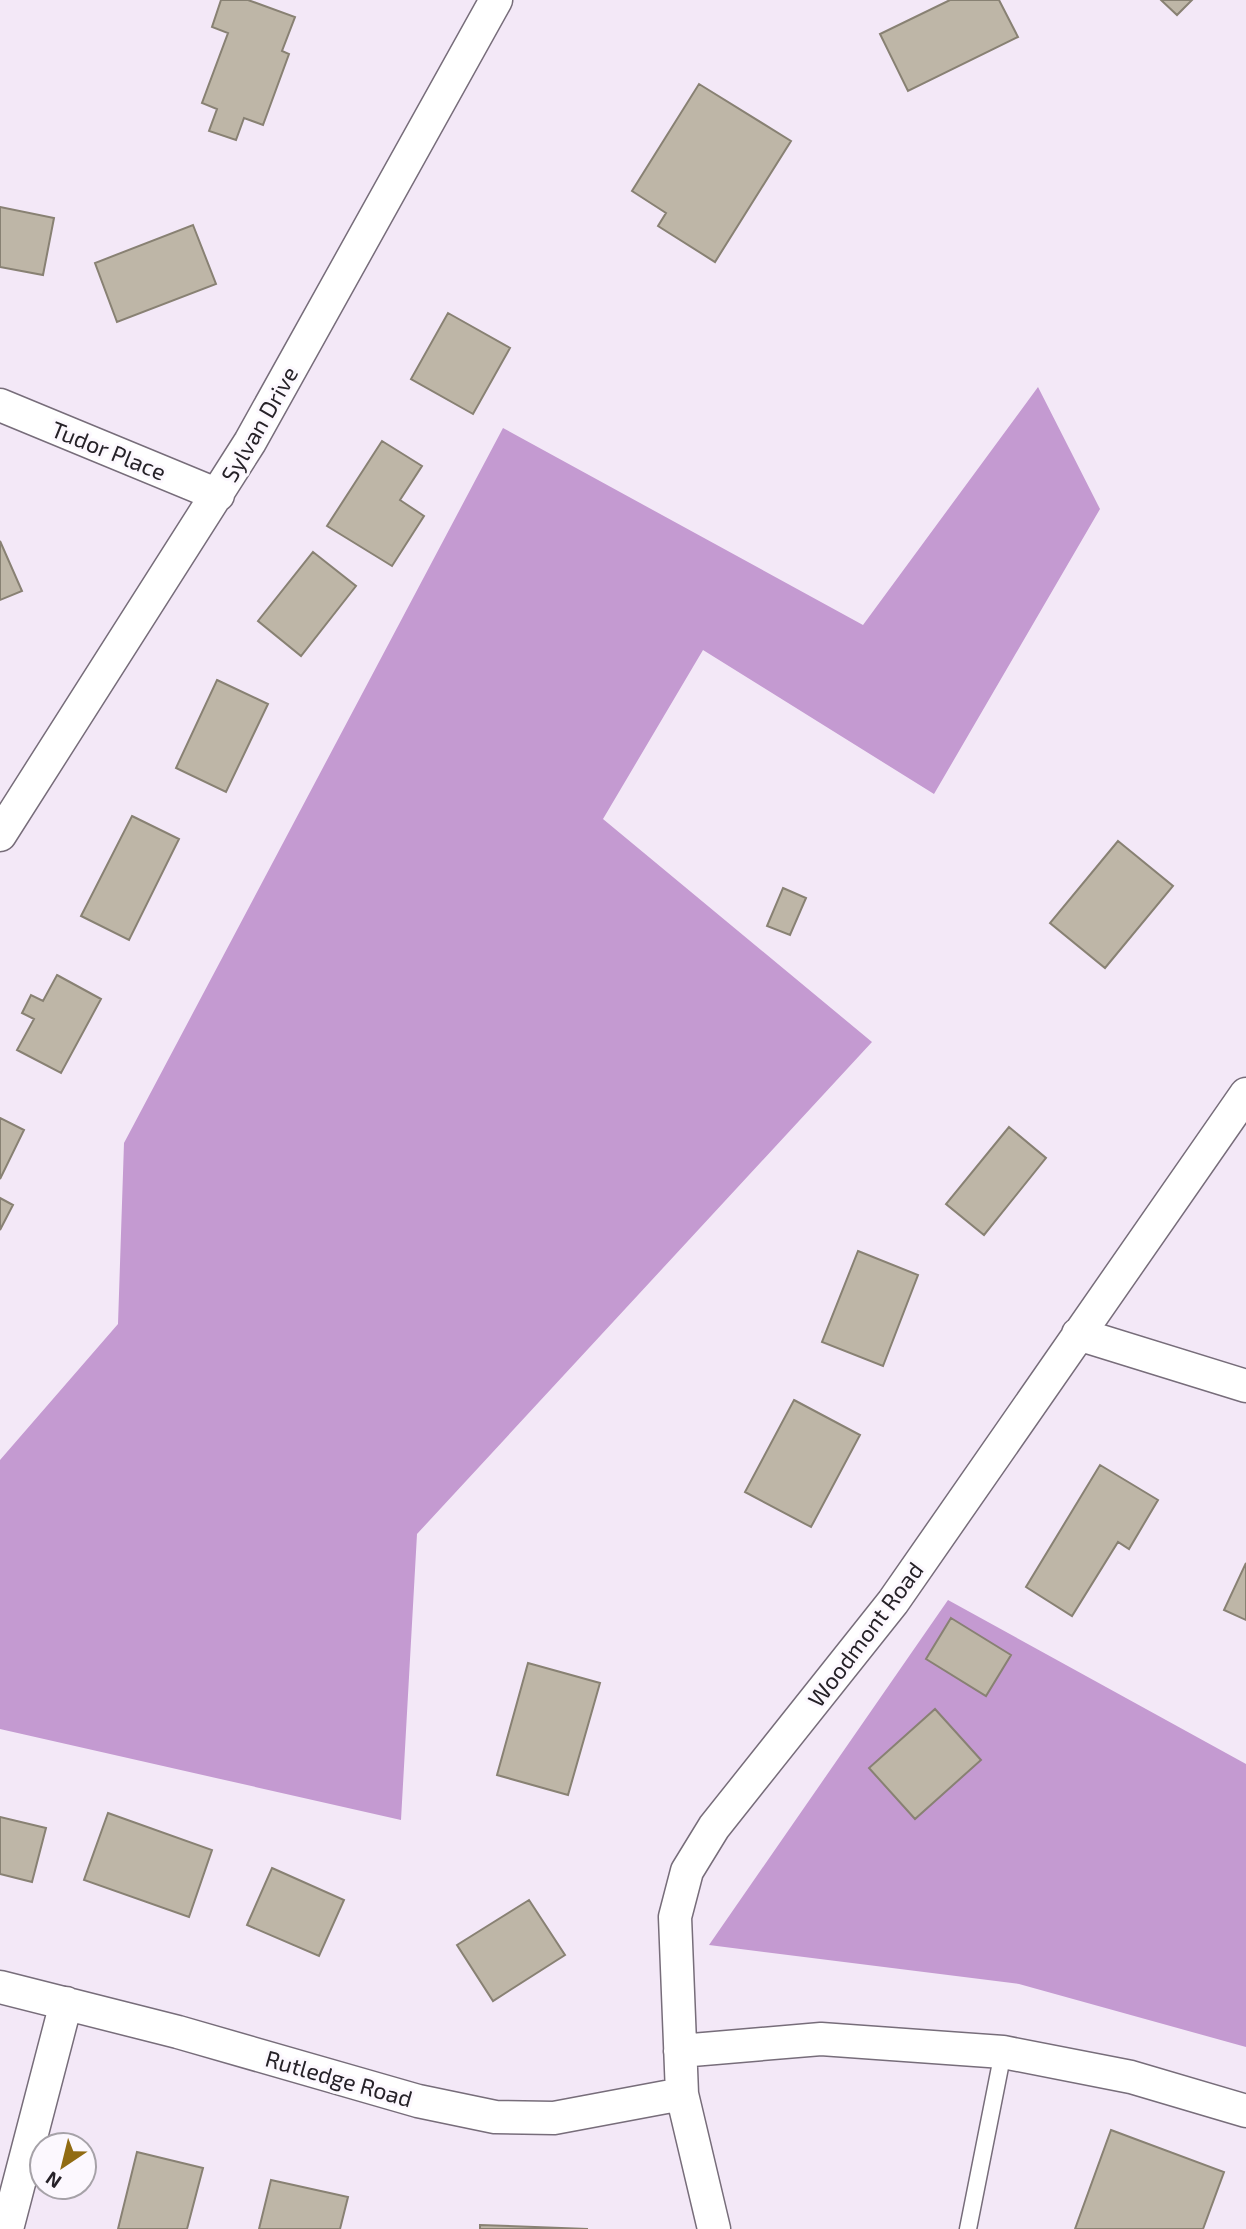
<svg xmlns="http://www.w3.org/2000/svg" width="1246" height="2229" viewBox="0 0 1246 2229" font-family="'Exo 2',sans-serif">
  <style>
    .forest { fill: #c49ad1 }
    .building { fill: #beb6a7; stroke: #888173; stroke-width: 2 }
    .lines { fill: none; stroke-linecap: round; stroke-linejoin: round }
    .service-casing { stroke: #776d7a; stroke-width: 19 }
    .minor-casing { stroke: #776d7a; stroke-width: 35 }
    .service { stroke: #fff; stroke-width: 16 }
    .minor { stroke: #fff; stroke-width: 32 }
    .labels { text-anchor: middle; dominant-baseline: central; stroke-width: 6; stroke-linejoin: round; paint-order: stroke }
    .street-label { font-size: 23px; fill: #262228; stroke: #fcf8fe }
  </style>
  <rect width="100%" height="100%" fill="#f3e8f7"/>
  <!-- forest -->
  <path class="forest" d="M1038,387L1100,509L934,794L703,650L603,819L872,1042L417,1534L401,1820L0,1729V1460L118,1324L124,1143L503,428L863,625Z
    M948,1600L1246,1764V2047L1019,1984L709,1945Z"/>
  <!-- building -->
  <path class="building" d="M221,0H248L295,17L282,51L289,54L263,125L244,118L236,140L209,131L217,109L202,103L228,33L212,27Z
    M950,0H999L1018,37L908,91L880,34Z
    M1161,0H1192L1177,15Z
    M699,84L791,141L715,262L658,226L666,213L632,191Z
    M0,207L54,218L43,275L0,267Z
    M193,225L216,284L117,322L95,263Z
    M448,313L510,348L473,414L411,379Z
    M382,441L422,466L400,500L424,516L392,566L327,526Z
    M0,541L22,591L0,600Z
    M313,552L356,586L301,656L258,621Z
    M217,680L268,704L226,792L176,768Z
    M132,816L179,839L129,940L81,916Z
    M1118,841L1173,886L1105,968L1050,923Z
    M783,888L806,898L790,935L767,926Z
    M57,975L101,999L61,1073L17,1050L34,1019L22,1013L31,995L43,1001Z
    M0,1118L24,1130L0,1179Z
    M1009,1127L1046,1158L984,1235L946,1204Z
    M0,1198L13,1205L0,1230Z
    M858,1251L918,1275L883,1366L822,1342Z
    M794,1400L860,1435L811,1527L745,1492Z
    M1100,1465L1158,1500L1129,1549L1118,1542L1072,1616L1026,1587Z
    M1246,1563V1620L1224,1610Z
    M951,1618L1011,1655L986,1696L926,1659Z
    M528,1663L600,1683L568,1795L497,1775Z
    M935,1709L981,1760L915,1819L869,1768Z
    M108,1813L212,1850L189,1917L84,1880Z
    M0,1817L46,1828L32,1882L0,1874Z
    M272,1868L344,1900L319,1956L247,1925Z
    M529,1900L565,1955L493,2001L457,1945Z
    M1111,2130L1224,2172L1203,2229H1075Z
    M137,2152L203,2168L187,2229H118Z
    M271,2180L348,2197L340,2229H259Z
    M480,2225L588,2229H480Z"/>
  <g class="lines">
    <defs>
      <path id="service" d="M968,2229L1003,2052"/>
      <path id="minor" d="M0,405L218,495
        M0,835L250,442L496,0
        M1078,1334L1246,1386
        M0,1987L178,2032L418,2101L495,2117L554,2118L682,2094
        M680,2051L821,2039L1003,2052L1131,2077L1246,2111
        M7,2229L66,2003
        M714,2229L682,2094L675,1917L687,1871L714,1827L893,1602L1246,1094"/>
    </defs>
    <!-- service casing -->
    <use href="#service" class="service-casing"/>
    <!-- minor casing -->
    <use href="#minor" class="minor-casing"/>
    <!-- service -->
    <use href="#service" class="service"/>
    <!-- minor -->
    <use href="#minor" class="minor"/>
  </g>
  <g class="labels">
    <!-- street labels -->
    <g class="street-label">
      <text transform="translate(259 424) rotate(-60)">Sylvan Drive</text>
      <text transform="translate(109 450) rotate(22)">Tudor Place</text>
      <text transform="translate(865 1634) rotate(-53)">Woodmont Road</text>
      <text transform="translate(339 2078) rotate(16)">Rutledge Road</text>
    </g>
  </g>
  <!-- north arrow -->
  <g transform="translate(63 2166) rotate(215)"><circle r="33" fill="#fcf8fe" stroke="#a6a2a8" stroke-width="2"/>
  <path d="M0-5L12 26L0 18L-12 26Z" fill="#916b12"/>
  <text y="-10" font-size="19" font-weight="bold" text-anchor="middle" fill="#262228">N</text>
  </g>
</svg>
